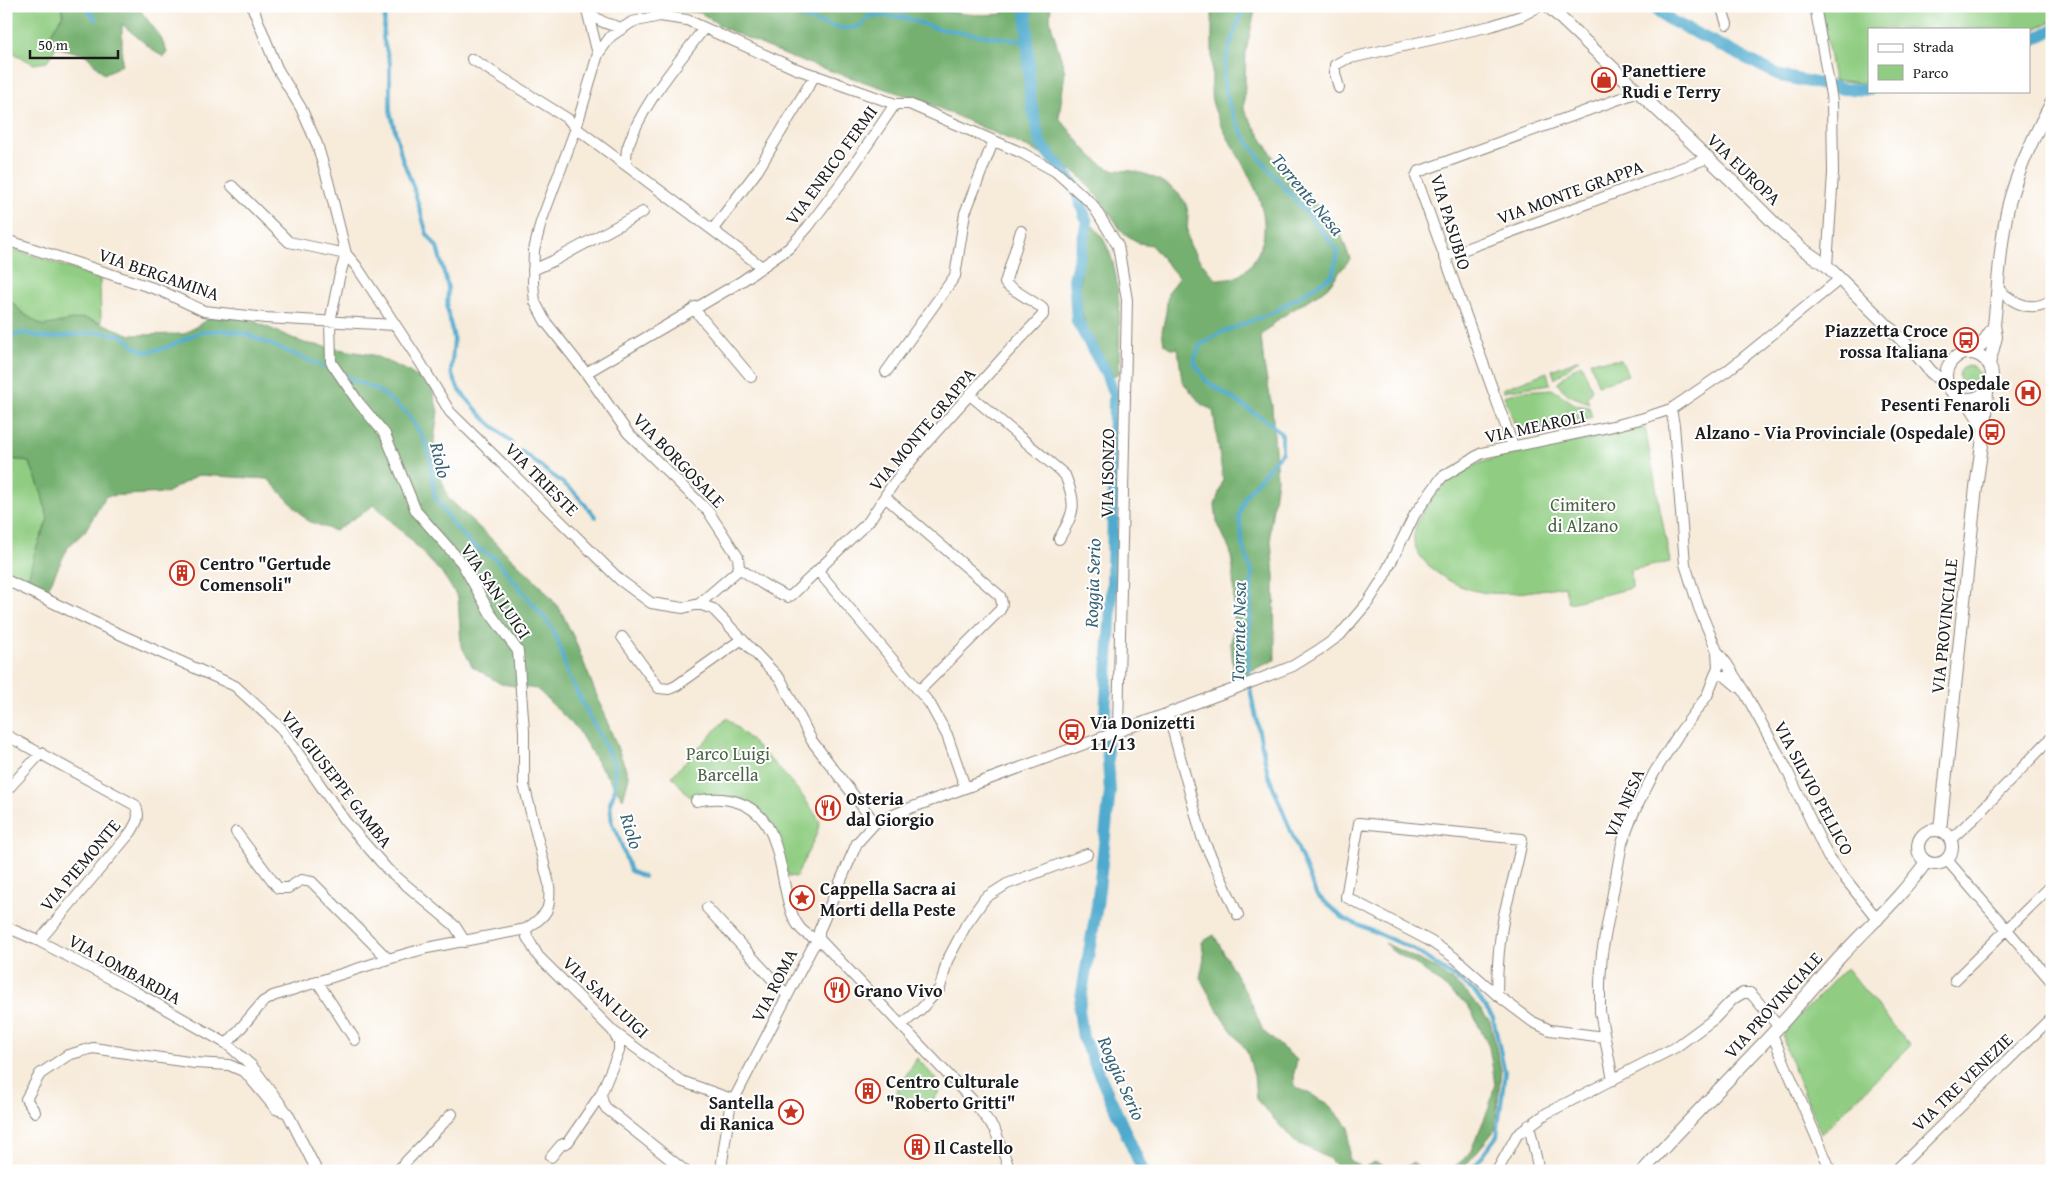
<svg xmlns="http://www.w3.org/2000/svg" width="2058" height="1177" viewBox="0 0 2058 1177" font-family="'Gentium Book Plus',serif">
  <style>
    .green { fill: #90cd82; stroke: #56744f }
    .forest { fill: #74b070; stroke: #486646 }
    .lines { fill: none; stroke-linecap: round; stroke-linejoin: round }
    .stream { stroke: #50aacd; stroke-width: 4 }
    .canal { stroke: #50aacd; stroke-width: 12 }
    .minor-casing { stroke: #8a847b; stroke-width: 12 }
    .tertiary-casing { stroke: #8a847b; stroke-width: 14 }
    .minor { stroke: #fff; stroke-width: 10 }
    .tertiary { stroke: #fff; stroke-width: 12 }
    .labels { text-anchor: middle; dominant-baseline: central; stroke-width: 4; stroke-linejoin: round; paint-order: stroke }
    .poi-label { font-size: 18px; font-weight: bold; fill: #1c1c1c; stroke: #fff; text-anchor: start }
    .street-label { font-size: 18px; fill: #1c1c1c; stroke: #fff }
    .park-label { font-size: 18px; fill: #4a6345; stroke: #fff }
    .water-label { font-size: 19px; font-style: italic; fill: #366374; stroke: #fff }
  </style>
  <rect width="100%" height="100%" fill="#fff"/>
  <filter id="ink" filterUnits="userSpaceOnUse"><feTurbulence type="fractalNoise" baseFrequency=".02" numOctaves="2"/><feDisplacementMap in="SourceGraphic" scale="10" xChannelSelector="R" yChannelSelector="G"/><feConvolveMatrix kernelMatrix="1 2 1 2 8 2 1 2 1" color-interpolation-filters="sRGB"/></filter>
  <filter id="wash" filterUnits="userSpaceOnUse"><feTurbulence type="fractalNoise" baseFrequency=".0096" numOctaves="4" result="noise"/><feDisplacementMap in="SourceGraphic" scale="20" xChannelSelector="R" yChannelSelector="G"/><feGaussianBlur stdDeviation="1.12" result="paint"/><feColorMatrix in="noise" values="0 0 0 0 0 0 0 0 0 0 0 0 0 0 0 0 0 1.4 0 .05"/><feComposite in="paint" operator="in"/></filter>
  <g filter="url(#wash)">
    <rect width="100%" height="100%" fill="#f7ebda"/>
    <!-- green -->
    <path class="green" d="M6,6H61L63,15L49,36L56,47L47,62L34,64L6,49Z
      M1821,6H2052V21L2029,32V29H1869V84L1834,80Z
      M6,246L100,279L101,323L83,318L43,326L24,314L8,298L6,299Z
      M1579,359L1555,379L1552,370Z
      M1621,360L1628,375L1598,385L1590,361Z
      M1581,364L1592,389L1587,397L1589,403L1569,395L1557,384L1567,373Z
      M1959 376a10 10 0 1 1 20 0a10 10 0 1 1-20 0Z
      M1547,372L1550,384L1503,391L1502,389Z
      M1552,389L1576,405L1589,407L1592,417L1523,433L1516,428L1504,396L1522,391Z
      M1645,428L1670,562L1631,570L1632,588L1569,603L1564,586C1532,591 1497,599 1466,588C1447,582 1418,563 1414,542C1411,516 1443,482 1464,471C1488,457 1518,453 1544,448C1578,441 1611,435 1645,428Z
      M6,459L21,460L30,463L41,491L48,519L35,552L27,583L6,575Z
      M727,718C761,750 796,781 820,822L817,833L796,877L788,876C783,856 774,821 758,808C749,800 737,799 725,797C713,796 702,795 690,797L672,776Z
      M1846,968L1910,1046L1821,1134L1786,1049L1783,1036L1788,1028Z
      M917,1058L942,1086L928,1111L896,1091Z"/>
    <!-- forest -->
    <path class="forest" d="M61,6H137L160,36L167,52L164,57L155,52L122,24V65L104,74L86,55L56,47L49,36L63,15Z
      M671,6H927C953,14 976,16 1003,14V6H1051L1050,21L1065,72L1059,118C1074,134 1091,161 1110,169C1117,171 1126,170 1133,171C1149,174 1172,184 1182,198C1193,211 1184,228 1189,242C1194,256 1207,268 1216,279C1233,281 1242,276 1252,263C1291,209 1225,152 1212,101C1210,93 1212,83 1212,74C1212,53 1212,31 1212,9L1213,6H1256L1246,51L1244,110L1281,169L1338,226L1350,259L1327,288L1280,318L1261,336L1264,365L1272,406L1277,479L1270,529L1274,576L1275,660L1234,678L1231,644L1234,619L1233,569L1230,550L1217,522L1215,505L1223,480L1213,410L1202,405L1182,381L1178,348L1172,349L1164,344L1162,331L1166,312L1168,291L1179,278L1151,245L1139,243L1122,232L1104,204L1078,174L1033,150L925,102L792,58L724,28L701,13L671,10Z
      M1092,225C1126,256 1119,330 1119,373L1114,376L1085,325L1080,304V282L1084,248Z
      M7,298L24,314L43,326L83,318L101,323L131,335L184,334L211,317H244L304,343L373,355L408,371L432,388L438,411L434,441L439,472L448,498L540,585L560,609L574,638L629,777L623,799L599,765L578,730L537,689L501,684L472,666L461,645L458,598L444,576L411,540L374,505L335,531L308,521L268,479L198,475L166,493L106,496L85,531L68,547L45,595L27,583L35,552L48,519L41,491L30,463L21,460L6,459Z
      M1214,935L1251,1002L1263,1031L1297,1060L1294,1073L1295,1086L1327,1103L1349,1127V1160L1363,1168L1374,1162L1399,1170L1413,1163L1423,1171H1341L1328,1158L1294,1141L1256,1099L1254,1075L1247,1051L1222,1018L1200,978L1204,958L1202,942Z
      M1385,943L1437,969L1466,992L1490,1021L1501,1070L1495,1130L1461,1171H1449L1469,1155L1489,1108L1495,1083L1489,1047L1472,1012L1466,1004L1420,967L1391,950Z"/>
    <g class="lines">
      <!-- stream -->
      <path class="stream" d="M85,6L96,20L88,9
        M386,6L383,38L390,63V111L402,158L413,186L427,234L437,247L448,287L447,308L454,339L451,372L459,390L484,418L512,443
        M778,6C796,15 843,36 861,25C864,23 866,19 869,16L902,17L939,29L1028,42
        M1244,6C1237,26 1223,60 1224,80C1229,145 1304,201 1338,252L1333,275L1274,312L1220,333L1199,346L1194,362L1206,381L1271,424L1282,435V452L1246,495L1239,515L1243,547L1252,572L1248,659L1251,694L1268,774L1316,894L1343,918L1413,949L1474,991L1493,1018L1505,1072L1497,1136L1471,1171
        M6,336L25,333L47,338L99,332L122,335L135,347L146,352L165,348L200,332L223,330L246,334L334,371
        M343,375L379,391L409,415L425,441L430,458L435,497L452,523L471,544L496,559L550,625L559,644L568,675L615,765L614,793L610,803L612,824L617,832L630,871L644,877
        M521,451L573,491L596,517"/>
      <!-- canal -->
      <path class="canal" d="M1026,6L1030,97L1040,143L1074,185L1087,222L1074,279L1077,321L1106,373L1114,395L1112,585L1105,714L1110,792L1097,906L1079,1009L1083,1038L1143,1171
        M1653,6L1666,18L1781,76L1844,89L1869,90
        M2029,42L2052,30"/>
    </g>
  </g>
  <g filter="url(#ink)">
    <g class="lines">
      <defs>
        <path id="minor" d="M252,6L277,68L301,108L317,144L328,181L346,254L357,267L420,362L450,412L620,580L651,603L683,608L699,604L736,572L739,568L738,557L708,511L628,433L586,373L545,321L535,302L533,283L534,250L541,222L576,128L598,54L586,6
          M1721,6L1727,24
          M1815,6L1832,101L1833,173L1827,266
          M590,11C599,23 608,24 622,28
          M598,54L611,36L632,22L660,16L687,20L794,68L895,104H909L1022,153L1055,171L1092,204L1118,246L1127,300L1118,731
          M472,59L568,119L576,128L762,267
          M1339,88L1335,73V65L1346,59L1491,26L1521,16L1540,6
          M626,165C626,159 626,151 628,146C643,102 677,65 704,28
          M232,186L289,242L346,254
          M713,229L758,170L815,75
          M6,240L159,290L204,311L265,318L395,325
          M346,254L339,278L330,322L331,362L359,403L385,434L416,511L462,563L490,613L518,651L524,731V785L549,884C551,910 548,914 526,929
          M1444,257L1708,158
          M533,270L553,261L643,212
          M1998,289C2014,304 2032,313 2052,300
          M695,307L699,315L751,377
          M886,372L955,276L965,213L993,142
          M586,373L742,281L789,248L808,227L847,175L895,104
          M970,395L1065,475C1077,506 1075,511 1059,539
          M1513,446L1416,177L1418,172L1638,92
          M885,497L1000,596C1002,602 1003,605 1000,610L920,690
          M739,568C755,579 770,590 788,597L792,595L869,521L893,484L919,451L1007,353L1043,315V309L1041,307L1008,286L1005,283L1021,231
          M818,571L930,704L947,735L965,787
          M6,580L106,628L235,686L280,727L345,821L387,869L455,926L465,942
          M699,604L713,609L781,680L812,741L875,823
          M622,637L659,688L669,689L676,686L742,639
          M1717,651L1727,664L1745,693L1785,766L1828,857L1878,920
          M1716,674L1725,676L1738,687
          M1168,713L1202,837L1238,915
          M6,735L135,805C141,816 137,822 131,832L39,941
          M6,791L41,753
          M696,801C710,798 723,797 737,802C802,822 766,929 819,939
          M236,832L278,888H288L301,880L312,882L388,959
          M1951,839L1974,818L2052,737
          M1947,860L2052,982
          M707,908L787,995
          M6,927L39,941L134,991L227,1044L252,1066L288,1114L317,1171
          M819,939L974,1102L995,1130L1010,1171
          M1955,980L2052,885
          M317,981L355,1040
          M1497,995C1497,968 1499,941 1504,915C1510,889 1518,865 1522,839L1359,823L1346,897L1430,941L1455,958L1497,995L1533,1022L1550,1030L1604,1037
          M901,1025L921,1009L940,988L947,961L966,925L985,898L1007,884L1087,854
          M1772,1034L1831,1171
          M227,1044L263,1002L273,996L388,959L427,948L526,929L527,937L538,956L614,1032L681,1081L734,1100
          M1613,1080L1600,1012V983L1602,953L1622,843L1633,814L1654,773L1680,732L1707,696L1718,667L1717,651L1699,608L1685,564L1674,425L1671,409
          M601,1094L603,1103L606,1108L685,1171
          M35,1112L26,1099L40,1074L68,1055L93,1048L195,1063L229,1065L245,1072L276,1109L285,1112
          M1529,1125L1539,1171
          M551,1157L561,1145L568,1142L601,1094L619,1051V1042L614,1033
          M397,1171L452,1114
          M723,1171L722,1162L730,1107L812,948L819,939V931L857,843L875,823L905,810L1234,689L1293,666L1325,646L1340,635L1368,602L1382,580L1415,514L1442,477L1482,453L1613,426L1644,418L1671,409L1727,371L1840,279
          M1497,1171L1517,1135L1547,1113L1676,1047L1714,1019L1733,999L1743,993H1750L1754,997L1779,1027
          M1895,1171L2052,1017"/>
        <path id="tertiary" d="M1548,6L1733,182L1775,224L1801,248L1827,266L1917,355L1931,372L1949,387
          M1972,353L1983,343L1994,326
          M1946 376a23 23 0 1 1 46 0a23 23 0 1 1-46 0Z
          M1989,364L1996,337L1994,325C1998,291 1999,257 2005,223C2010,186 2034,135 2052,102
          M1961,397L1970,405L1984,427
          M1918 847a17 17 0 1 1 34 0a17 17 0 1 1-34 0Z
          M1940,830L1976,487L1986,417L1987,389
          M1643,1171C1684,1124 1729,1080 1771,1035C1796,1009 1818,981 1842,955C1871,924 1902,896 1926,862"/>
      </defs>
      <!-- minor casing -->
      <use href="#minor" class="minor-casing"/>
      <!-- tertiary casing -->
      <use href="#tertiary" class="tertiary-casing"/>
      <!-- minor -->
      <use href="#minor" class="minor"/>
      <!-- tertiary -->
      <use href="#tertiary" class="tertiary"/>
    </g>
  </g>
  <!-- icons -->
  <defs>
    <symbol id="shop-ring" viewBox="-11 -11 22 22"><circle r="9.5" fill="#fff" stroke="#c8321e" stroke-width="1.5"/><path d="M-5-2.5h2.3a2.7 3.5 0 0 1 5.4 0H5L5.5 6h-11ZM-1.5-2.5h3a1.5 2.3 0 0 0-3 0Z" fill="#c8321e"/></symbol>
    <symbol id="bus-ring" viewBox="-11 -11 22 22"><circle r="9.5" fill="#fff" stroke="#c8321e" stroke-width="1.5"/><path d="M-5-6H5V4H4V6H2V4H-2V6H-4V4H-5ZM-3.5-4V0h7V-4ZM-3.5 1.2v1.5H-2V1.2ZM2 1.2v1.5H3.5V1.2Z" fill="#c8321e"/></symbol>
    <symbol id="hospital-ring" viewBox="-11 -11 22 22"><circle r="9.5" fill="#fff" stroke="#c8321e" stroke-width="1.5"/><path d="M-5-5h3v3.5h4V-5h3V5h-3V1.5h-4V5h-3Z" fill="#c8321e"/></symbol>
    <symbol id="building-ring" viewBox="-11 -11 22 22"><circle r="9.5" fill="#fff" stroke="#c8321e" stroke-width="1.5"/><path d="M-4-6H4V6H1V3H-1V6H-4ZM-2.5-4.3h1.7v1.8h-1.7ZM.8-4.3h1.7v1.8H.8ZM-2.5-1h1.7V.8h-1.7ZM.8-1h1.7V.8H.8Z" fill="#c8321e"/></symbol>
    <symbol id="restaurant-ring" viewBox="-11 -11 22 22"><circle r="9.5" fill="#fff" stroke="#c8321e" stroke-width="1.5"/><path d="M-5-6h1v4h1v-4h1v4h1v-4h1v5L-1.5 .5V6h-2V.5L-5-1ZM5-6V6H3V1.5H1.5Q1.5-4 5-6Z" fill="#c8321e"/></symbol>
    <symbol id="sight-ring" viewBox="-11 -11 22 22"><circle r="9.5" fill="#fff" stroke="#c8321e" stroke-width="1.5"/><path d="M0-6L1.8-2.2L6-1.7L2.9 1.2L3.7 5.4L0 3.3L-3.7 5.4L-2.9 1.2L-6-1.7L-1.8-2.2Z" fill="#c8321e"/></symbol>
  </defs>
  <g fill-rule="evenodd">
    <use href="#shop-ring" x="1590" y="66" width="28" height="28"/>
    <use href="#bus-ring" x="1952" y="326" width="28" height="28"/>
    <use href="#hospital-ring" x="2014" y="379" width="28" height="28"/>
    <use href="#bus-ring" x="1978" y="418" width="28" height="28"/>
    <use href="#building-ring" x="168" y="559" width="28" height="28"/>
    <use href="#bus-ring" x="1058" y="718" width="28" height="28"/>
    <use href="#restaurant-ring" x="814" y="794" width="28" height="28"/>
    <use href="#sight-ring" x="788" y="884" width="28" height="28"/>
    <use href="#restaurant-ring" x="823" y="976" width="28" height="28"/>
    <use href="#building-ring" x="854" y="1077" width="28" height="28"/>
    <use href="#sight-ring" x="777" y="1098" width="28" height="28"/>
    <use href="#building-ring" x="903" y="1133" width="28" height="28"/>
  </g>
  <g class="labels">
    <!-- poi labels -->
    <g class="poi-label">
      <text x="1622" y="70">Panettiere<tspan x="1622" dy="21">Rudi e Terry</tspan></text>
      <text x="1948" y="330" text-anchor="end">Piazzetta Croce<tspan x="1948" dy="21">rossa Italiana</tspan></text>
      <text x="2010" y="383" text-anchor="end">Ospedale<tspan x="2010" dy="21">Pesenti Fenaroli</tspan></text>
      <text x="1974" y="432" text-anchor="end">Alzano - Via Provinciale (Ospedale)</text>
      <text x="200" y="563">Centro "Gertude<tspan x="200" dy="21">Comensoli"</tspan></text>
      <text x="1090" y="722">Via Donizetti<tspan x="1090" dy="21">11/13</tspan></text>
      <text x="846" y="798">Osteria<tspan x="846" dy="21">dal Giorgio</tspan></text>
      <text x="820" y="888">Cappella Sacra ai<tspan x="820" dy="21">Morti della Peste</tspan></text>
      <text x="854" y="990">Grano Vivo</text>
      <text x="886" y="1081">Centro Culturale<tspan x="886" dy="21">"Roberto Gritti"</tspan></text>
      <text x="774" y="1102" text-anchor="end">Santella<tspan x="774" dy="21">di Ranica</tspan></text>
      <text x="934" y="1147">Il Castello</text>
    </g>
    <!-- street labels -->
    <g class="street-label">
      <text transform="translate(831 165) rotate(-54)">VIA ENRICO FERMI</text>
      <text transform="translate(1744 169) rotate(44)">VIA EUROPA</text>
      <text transform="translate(1570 192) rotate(-20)">VIA MONTE GRAPPA</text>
      <text transform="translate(1451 222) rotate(73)">VIA PASUBIO</text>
      <text transform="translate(159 274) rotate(19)">VIA BERGAMINA</text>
      <text transform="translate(1535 426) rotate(-12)">VIA MEAROLI</text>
      <text transform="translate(922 429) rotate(-50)">VIA MONTE GRAPPA</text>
      <text transform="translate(679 460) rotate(46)">VIA BORGOSALE</text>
      <text transform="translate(1107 473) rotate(-89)">VIA ISONZO</text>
      <text transform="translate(542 479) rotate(45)">VIA TRIESTE</text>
      <text transform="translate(496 591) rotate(56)">VIA SAN LUIGI</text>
      <text transform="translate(1944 626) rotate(-84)">VIA PROVINCIALE</text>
      <text transform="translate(337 779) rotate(52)">VIA GIUSEPPE GAMBA</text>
      <text transform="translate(1814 788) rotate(62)">VIA SILVIO PELLICO</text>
      <text transform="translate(1624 803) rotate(-66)">VIA NESA</text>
      <text transform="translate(80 865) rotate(-50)">VIA PIEMONTE</text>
      <text transform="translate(125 969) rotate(29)">VIA LOMBARDIA</text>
      <text transform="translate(774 985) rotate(-63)">VIA ROMA</text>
      <text transform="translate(606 997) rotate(43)">VIA SAN LUIGI</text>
      <text transform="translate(1773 1005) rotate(-48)">VIA PROVINCIALE</text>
      <text transform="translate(1962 1082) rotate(-44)">VIA TRE VENEZIE</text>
    </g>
    <!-- park labels -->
    <g class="park-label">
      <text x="1583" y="504">Cimitero<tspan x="1583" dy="21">di Alzano</tspan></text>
      <text x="728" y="753">Parco Luigi<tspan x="728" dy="21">Barcella</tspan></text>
    </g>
    <!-- water labels -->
    <g class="water-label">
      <text transform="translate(1308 194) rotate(50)">Torrente Nesa</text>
      <text transform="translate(441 460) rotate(77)">Riolo</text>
      <text transform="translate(1092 583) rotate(-88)">Roggia Serio</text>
      <text transform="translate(1238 632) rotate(-89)">Torrente Nesa</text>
      <text transform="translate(632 831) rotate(73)">Riolo</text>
      <text transform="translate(1122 1078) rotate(66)">Roggia Serio</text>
    </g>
  </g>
  <!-- margin -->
  <rect width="2058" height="1177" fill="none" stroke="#fff" stroke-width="25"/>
  <!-- legend -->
  <rect x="1868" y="28" width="162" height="65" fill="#ffffff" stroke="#a4a4a4"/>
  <rect x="1878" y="44" width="25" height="8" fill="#ffffff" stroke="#a4a4a4"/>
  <text x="1913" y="52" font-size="15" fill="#1c1c1c">Strada</text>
  <rect x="1878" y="65" width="25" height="15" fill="#90cd82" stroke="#a4a4a4"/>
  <text x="1913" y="78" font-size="15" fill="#1c1c1c">Parco</text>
  <!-- scale -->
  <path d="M30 50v8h88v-8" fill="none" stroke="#1c1c1c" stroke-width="2.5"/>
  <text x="38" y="50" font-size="15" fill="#1c1c1c" stroke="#ffffff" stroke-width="4" paint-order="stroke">50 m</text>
</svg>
